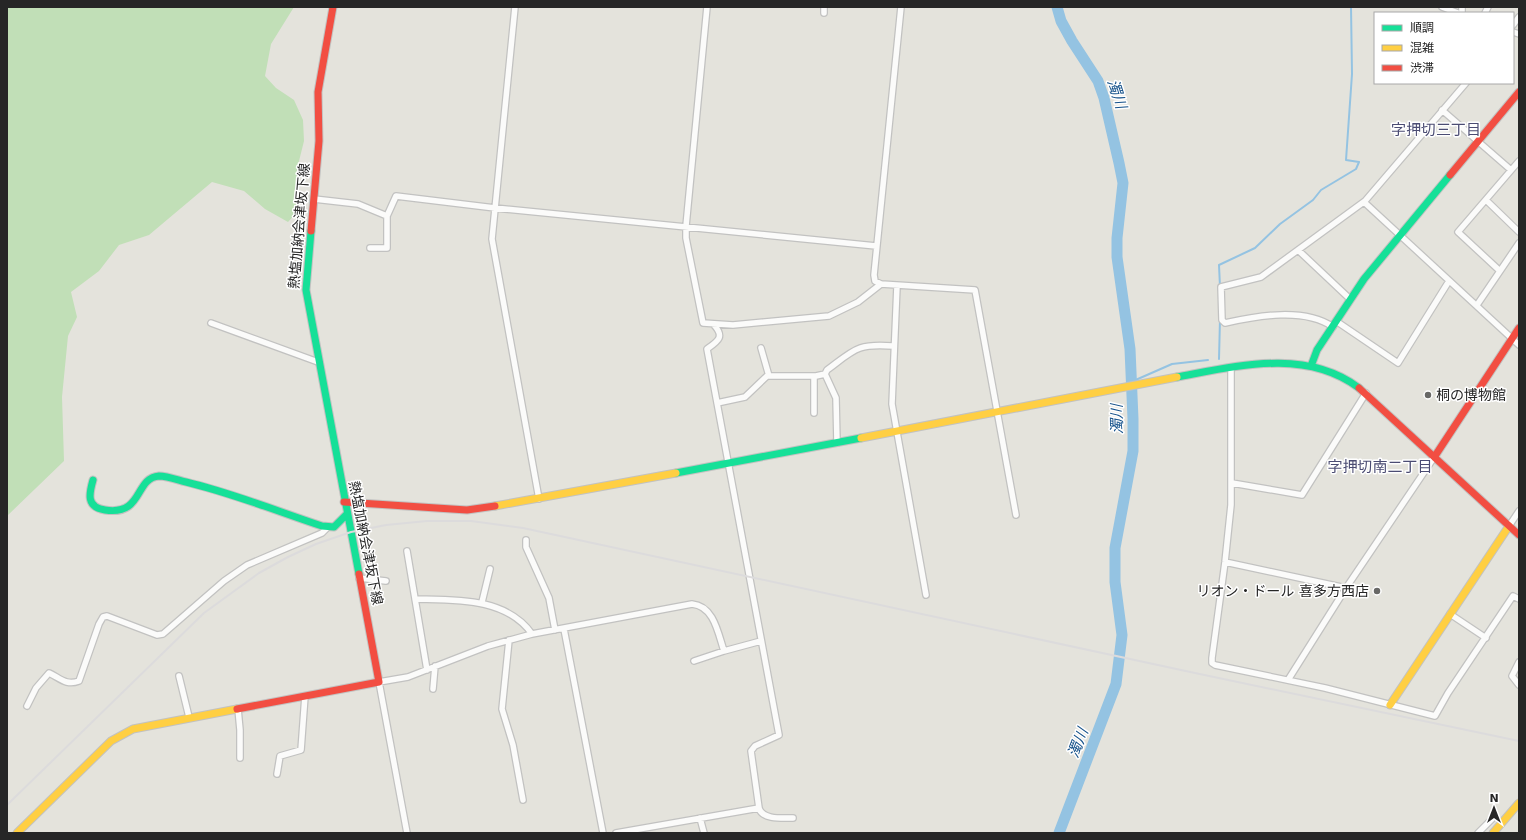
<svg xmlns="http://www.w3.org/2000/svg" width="1526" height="840" viewBox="0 0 1526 840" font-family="'DejaVu Sans','Noto Sans JP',sans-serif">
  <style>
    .green { fill: #c1dfb7 }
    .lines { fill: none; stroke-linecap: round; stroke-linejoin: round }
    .stream { stroke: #94c3e2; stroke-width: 2 }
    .river { stroke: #94c3e2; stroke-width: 11 }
    .street-casing { stroke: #c2c2c1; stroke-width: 8 }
    .fast-casing { stroke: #c2c2c1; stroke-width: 9 }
    .slow-casing { stroke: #c2c2c1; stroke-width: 9 }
    .jam-casing { stroke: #c2c2c1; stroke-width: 9 }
    .street { stroke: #fbfbfa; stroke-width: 5.5 }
    .fast { stroke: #16e098; stroke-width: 7 }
    .slow { stroke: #ffcf43; stroke-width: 7 }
    .jam { stroke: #f24e42; stroke-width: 7 }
    .rail { stroke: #dcdbdc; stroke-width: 2 }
    .poi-dot { fill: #686866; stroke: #fff; stroke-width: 1.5 }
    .labels { text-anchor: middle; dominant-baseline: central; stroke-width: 3; stroke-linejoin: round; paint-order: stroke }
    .street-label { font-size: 14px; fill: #262626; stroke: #fff }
    .poi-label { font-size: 14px; fill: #262626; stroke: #fff; text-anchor: start }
    .water-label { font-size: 15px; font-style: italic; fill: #16528b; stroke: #fff }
    .neighbourhood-label { font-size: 15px; fill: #4b4c73; stroke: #fff }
  </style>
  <rect width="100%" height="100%" fill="#e4e3dc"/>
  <!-- green -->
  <path class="green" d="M7,7H294L271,44L265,76L276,88L294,100L303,120L304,141L297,169L299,210L288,222L265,209L244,191L212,182L149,235L119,245L99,271L71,292L77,317L68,336L62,397L64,461L7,516Z"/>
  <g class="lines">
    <!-- stream -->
    <path class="stream" d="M1220,287L1219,265L1255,248L1280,224L1313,200L1321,190L1356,169L1359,162L1346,160L1352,74L1351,7
      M1219,299V311
      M1219,359L1220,319
      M1131,382L1172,364L1208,360"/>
    <!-- river -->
    <path class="river" d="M1057,7L1061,21L1072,41L1098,81L1104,98L1119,163L1123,183L1117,238V257L1130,349L1133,419V451L1115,548V582L1122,635L1116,684L1059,833"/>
    <defs>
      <path id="street" d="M515,7L492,239L539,499
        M707,7L686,226V238L703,323L733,325L829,316L858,302L881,284
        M824,7V13
        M901,7L874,275L875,281L881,284L975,290L1016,515
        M1442,7L1458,13
        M1462,13V7
        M1485,13L1488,7
        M1513,25L1519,17
        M1513,32L1519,34
        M1442,110L1511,170
        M314,199L358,204L387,216L396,196L495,208L876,246
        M1486,200L1519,232
        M1364,202L1519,345
        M370,248H387V216
        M1298,250L1350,299
        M1500,271L1458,232L1519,161
        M897,286L892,404L926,595
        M1477,305L1519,243
        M1336,321L1398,363L1449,281
        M211,323L318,362
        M714,325C725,337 718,341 707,349L779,735L755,746L751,751L759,808C762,820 783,818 793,818
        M1333,327C1304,307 1257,316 1225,323L1222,320L1221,287L1261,277L1365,201L1466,83
        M761,348L769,376
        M1231,367V505L1225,562L1212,658V663L1215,665L1325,688L1435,716L1448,693L1513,596L1519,599
        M717,403L745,397L767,376H816L825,374
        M814,413V376
        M837,443L836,398L825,374L827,370C854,350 857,343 893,346
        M1232,483L1302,495L1366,393
        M1509,526L1519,511
        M526,540V547L549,598L555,630
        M407,551L427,670
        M1225,562L1346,588
        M359,578L386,581
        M415,599C455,600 506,597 532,634
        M482,602L490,569
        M1450,614L1486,638
        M564,629L603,833
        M509,640L502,709L513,745L523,800
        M694,661L724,651
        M1519,662L1512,676L1519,685
        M179,676L189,717
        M1288,680L1346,588L1435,456
        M433,689L435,666
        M27,706L36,688L49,673C60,678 66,686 79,681L99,624L103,617L107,616L157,635L163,634L224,581L247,565L322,533L328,527
        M238,709L240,730V758
        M277,774L280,756L301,750L305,696
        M700,818L704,833
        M407,833L379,682L408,677L488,646L532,634L692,604C714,606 718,633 724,651L761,641
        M616,833L759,808
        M1478,833L1492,819"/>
      <path id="fast" d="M311,231L306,290L359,574
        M1311,366L1317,350L1364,279L1450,175
        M1177,377C1237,366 1306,348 1359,388
        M676,473L861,438
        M93,480C89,494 86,507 105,510C144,516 134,478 159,476C167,476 178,480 186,482C232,493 277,511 322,526L334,527L347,514"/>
      <path id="slow" d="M861,438L1177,377
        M495,506L676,473
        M1390,705L1509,526
        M17,833L111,741L133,729L237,709
        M1493,833L1519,803"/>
      <path id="jam" d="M1450,175L1519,92
        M311,231L319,141L318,92L333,7
        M1359,388L1519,535
        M1435,456L1519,328
        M344,502L467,510L495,506
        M237,709L379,682L359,574"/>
    </defs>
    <!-- street casing -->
    <use href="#street" class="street-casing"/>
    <!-- fast casing -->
    <use href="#fast" class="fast-casing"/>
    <!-- slow casing -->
    <use href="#slow" class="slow-casing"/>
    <!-- jam casing -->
    <use href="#jam" class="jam-casing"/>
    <!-- street -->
    <use href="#street" class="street"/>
    <!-- fast -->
    <use href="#fast" class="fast"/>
    <!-- slow -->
    <use href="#slow" class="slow"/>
    <!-- jam -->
    <use href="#jam" class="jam"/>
    <!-- rail -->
    <path class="rail" d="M7,805L204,613L259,573L288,557L316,544L351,532L386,525L427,521H471L523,528L1195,673L1519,741"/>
  </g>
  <!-- markers -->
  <g class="poi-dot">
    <circle cx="1428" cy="395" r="4"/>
    <circle cx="1377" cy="591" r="4"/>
  </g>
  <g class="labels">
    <!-- street labels -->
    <g class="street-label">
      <text transform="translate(299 226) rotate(-85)">熱塩加納会津坂下線</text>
      <text transform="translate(366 543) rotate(79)">熱塩加納会津坂下線</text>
    </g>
    <!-- poi labels -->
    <g class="poi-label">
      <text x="1436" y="395">桐の博物館</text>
      <text x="1369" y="591" text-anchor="end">リオン・ドール 喜多方西店</text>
    </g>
    <!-- water labels -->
    <g class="water-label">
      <text transform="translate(1117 94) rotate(72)">濁川</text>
      <text transform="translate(1117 419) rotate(-91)">濁川</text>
      <text transform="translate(1078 743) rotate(-69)">濁川</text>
    </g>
    <!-- neighbourhood labels -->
    <g class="neighbourhood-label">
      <text x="1436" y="130">字押切三丁目</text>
      <text x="1380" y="467">字押切南二丁目</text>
    </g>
  </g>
  <!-- border -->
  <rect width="1526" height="840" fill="none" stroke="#262626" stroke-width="16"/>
  <!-- legend -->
  <rect x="1374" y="12" width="140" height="72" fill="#ffffff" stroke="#a8a8a8"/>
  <rect x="1382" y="25" width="20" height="6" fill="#16e098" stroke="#a8a8a8"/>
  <text x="1410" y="32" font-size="12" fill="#262626">順調</text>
  <rect x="1382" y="45" width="20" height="6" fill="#ffcf43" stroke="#a8a8a8"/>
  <text x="1410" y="52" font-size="12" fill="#262626">混雑</text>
  <rect x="1382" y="65" width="20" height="6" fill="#f24e42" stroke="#a8a8a8"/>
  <text x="1410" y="72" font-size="12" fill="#262626">渋滞</text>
  <!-- north arrow -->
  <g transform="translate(1494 808)" stroke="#ffffff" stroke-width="3" paint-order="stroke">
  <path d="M0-3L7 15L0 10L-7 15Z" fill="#262626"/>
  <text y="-6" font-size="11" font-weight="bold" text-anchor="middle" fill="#262626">N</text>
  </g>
</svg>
